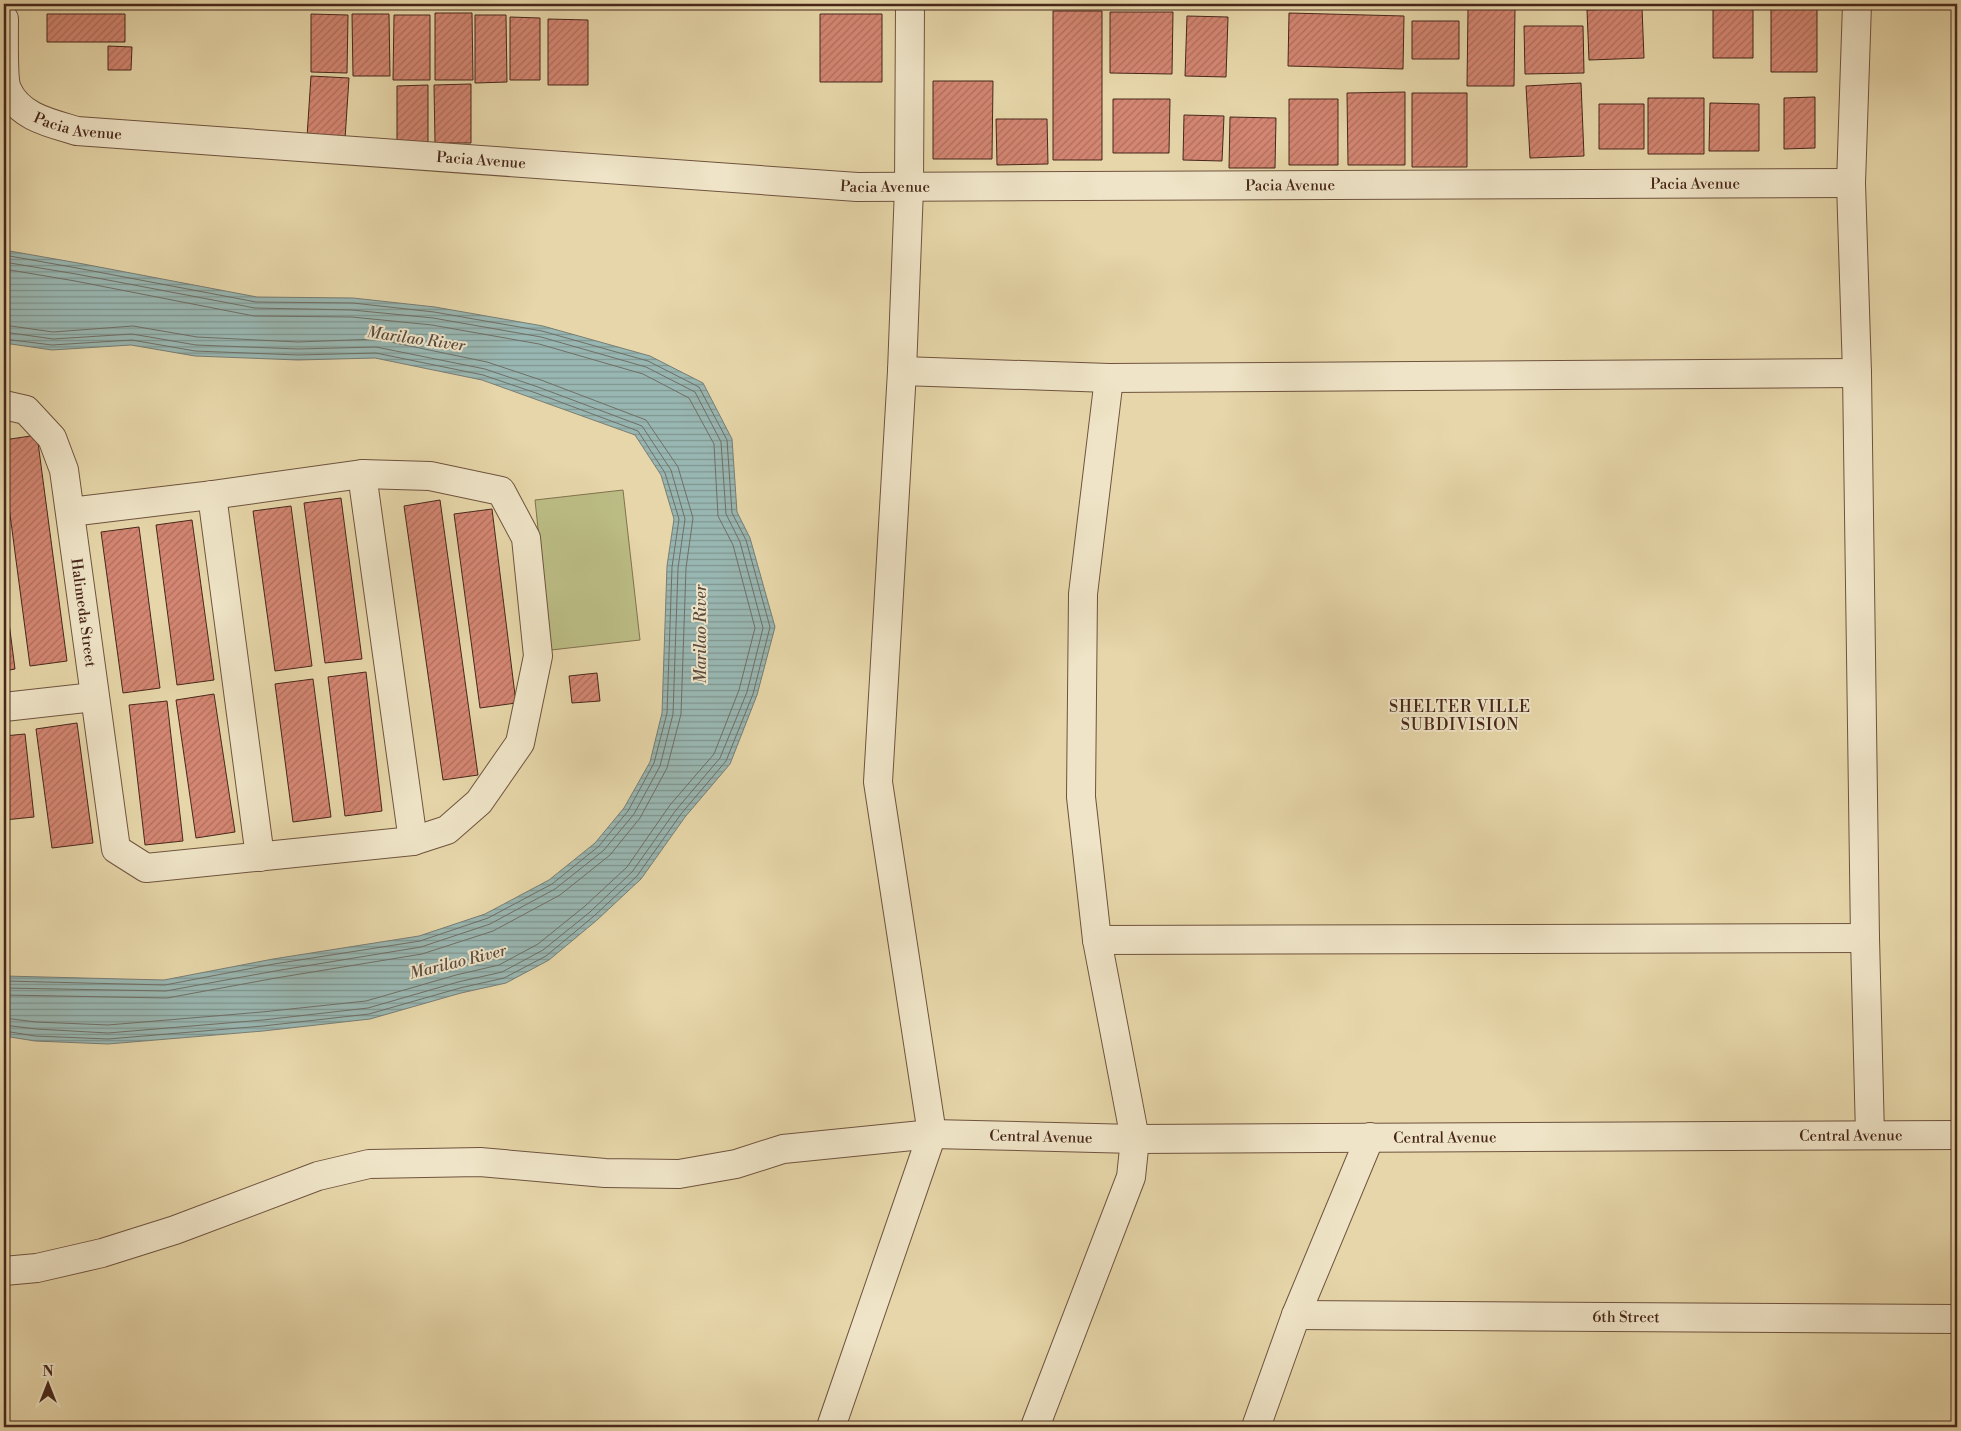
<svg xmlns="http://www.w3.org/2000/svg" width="1961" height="1431" viewBox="0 0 1961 1431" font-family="'Libre Bodoni',serif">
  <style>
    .park { fill: #bbbc84; stroke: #81724f }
    .water { fill: url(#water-rules); stroke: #787d75 }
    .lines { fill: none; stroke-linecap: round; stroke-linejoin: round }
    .shore { stroke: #706f66; stroke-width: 1 }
    .building { fill: url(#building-hatch); stroke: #47271a }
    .minor-casing { stroke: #6f533e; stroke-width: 30 }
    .minor { stroke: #efe4c7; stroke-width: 28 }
    .labels { text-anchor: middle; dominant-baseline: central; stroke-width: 4; stroke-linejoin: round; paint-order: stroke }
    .street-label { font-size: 15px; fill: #47271a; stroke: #efe4c7 }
    .water-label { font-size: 16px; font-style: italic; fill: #5c4b40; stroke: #efe4c7 }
    .neighbourhood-label { font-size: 16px; letter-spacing: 1px; fill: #47271a; stroke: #efe4c7 }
  </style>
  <defs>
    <pattern id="water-rules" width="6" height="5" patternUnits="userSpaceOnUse" patternTransform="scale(1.25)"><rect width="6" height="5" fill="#99b7b2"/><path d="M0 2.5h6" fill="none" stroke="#7f9590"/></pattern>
    <pattern id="building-hatch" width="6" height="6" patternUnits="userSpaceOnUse" patternTransform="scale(1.25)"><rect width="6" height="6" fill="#d48672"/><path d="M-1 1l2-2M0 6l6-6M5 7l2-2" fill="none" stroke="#ae6e5d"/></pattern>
  </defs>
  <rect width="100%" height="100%" fill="#e6d6a9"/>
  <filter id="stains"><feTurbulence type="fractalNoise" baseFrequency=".004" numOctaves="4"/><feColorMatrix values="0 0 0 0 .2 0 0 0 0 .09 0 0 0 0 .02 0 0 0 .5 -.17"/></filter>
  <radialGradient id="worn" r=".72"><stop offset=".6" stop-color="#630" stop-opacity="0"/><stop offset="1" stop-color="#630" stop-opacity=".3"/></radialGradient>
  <!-- park -->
  <path class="park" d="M623,490L640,640L551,650L535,500Z"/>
  <!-- water -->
  <path class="water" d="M4,250L78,263L257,297L353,298L435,307L543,326L650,356L703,383L732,439L737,512L750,538L775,627L757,695L730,764L685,817L641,879L597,920L549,960L506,983L461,993L370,1019L263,1031L108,1044L35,1041L4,1036V976L164,980L273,959L419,936L485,914L549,880L595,843L624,808L650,762L662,713L667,566L674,519L661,475L635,435L482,380L375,358L298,360L195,356L131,345L52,350L4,343Z"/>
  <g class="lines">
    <!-- shore -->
    <path class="shore" d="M4,255L77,268L256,302L353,303L434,312L542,331L648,361L699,387L727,440L732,513L746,540L770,627L753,694L726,761L681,814L637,876L594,916L546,956L504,978L460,988L369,1014L263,1026L108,1039L35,1036L4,1031
      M4,262L76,274L255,308L352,310L433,318L541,337L646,367L695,392L721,442L726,514L740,542L763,628L747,692L720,758L676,810L632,872L590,912L543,950L502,972L458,982L368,1008L263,1020L108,1033L36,1029L4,1025
      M4,269L75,281L254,316L352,317L432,325L539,344L643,374L689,398L714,444L718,516L733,545L755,628L739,690L714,754L670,805L627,867L585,906L538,944L499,965L456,975L366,1001L262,1012L108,1025L36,1022L4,1018
      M4,325L53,332L133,326L197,337L298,342L376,339L487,362L541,380L646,420L678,467L693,518L686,568L681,714L667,768L640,818L610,855L560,895L493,931L422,954L276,978L167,998L4,995
      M4,332L53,339L132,334L196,345L298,349L376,347L485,369L538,387L642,426L671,470L685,519L678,568L673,714L660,766L634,814L604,850L555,889L490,924L421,947L275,971L166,991L4,988
      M4,339L52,345L132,340L195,351L298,355L376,353L483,375L536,393L638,431L665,473L679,519L672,567L667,713L654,763L628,811L599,846L552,884L488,918L420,941L274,964L165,985L4,981"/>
  </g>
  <!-- building -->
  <path class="building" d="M1713,4H1753V58H1713Z
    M1771,7H1817V72H1771Z
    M1642,8L1644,58L1589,60L1587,10Z
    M1468,9H1515L1514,86H1467Z
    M1053,11H1102V160H1053Z
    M1110,12H1173L1172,74L1110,73Z
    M435,13H472L473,80H435Z
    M1289,13L1404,16L1403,69L1288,66Z
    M47,14H125V42H47Z
    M311,14L348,15L347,73L311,72Z
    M352,14H389L390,76H353Z
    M820,14H882V82H820Z
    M394,15H430V80H393Z
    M475,15H506L507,82L475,83Z
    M1187,16L1228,17L1226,77L1185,76Z
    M510,17L540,18V80H510Z
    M548,19L588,20V85H548Z
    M1412,21H1459V59H1412Z
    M1524,26H1583L1584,73L1525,74Z
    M108,46L132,47L131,70H108Z
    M311,76L349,78L345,139L307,137Z
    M933,81H993L992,159H933Z
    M1581,83L1584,156L1530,158L1526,86Z
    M471,84V143H435L434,85Z
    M428,85V144L397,145V86Z
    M1405,92V165H1348L1347,93Z
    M1412,93H1467V167H1412Z
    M1815,97V148L1784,149V98Z
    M1648,98H1704V154H1648Z
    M1113,99H1170L1169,153H1113Z
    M1289,99H1338V165H1289Z
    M1710,103L1759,104V151H1709Z
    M1599,104H1644V149H1599Z
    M1184,115L1224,116L1222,161L1183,160Z
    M1230,117L1276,118L1275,168H1229Z
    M996,119H1047L1048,164L997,165Z
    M37,435L67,661L30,666L4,469V440Z
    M341,498L362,659L325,663L304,503Z
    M440,500L478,775L443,780L404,506Z
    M291,506L312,666L275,671L253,511Z
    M492,509L516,703L480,708L454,514Z
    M192,520L214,680L177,685L156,525Z
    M139,527L160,688L123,693L101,532Z
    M4,584L15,669L4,671Z
    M366,672L382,811L345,816L328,677Z
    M597,673L600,701L572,703L569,676Z
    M313,679L331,817L293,822L275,684Z
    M214,694L235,832L196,838L176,700Z
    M167,701L183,841L145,845L129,705Z
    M77,723L93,843L52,848L36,729Z
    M25,734L34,817L4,820V736Z"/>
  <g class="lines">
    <defs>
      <g id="minor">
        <path d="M1857,4L1851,183L1857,373L1865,938L1870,1135"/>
        <path id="s1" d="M4,19C4,32 3,80 7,89C19,117 50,123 77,131L857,187L1851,183"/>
        <path d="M902,371L1109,378L1857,373"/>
        <path id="s2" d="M4,405L26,410L52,438L64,470L116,849L146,868L413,841L447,830L479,802L520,743L538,656L526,538L501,491L430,476L362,474L212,495L70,512"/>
        <path d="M362,474L413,841"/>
        <path d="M212,495L260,857"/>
        <path d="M4,707L94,697"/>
        <path d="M1097,940L1865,938"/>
        <path id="s3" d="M4,1271L37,1268L102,1253L175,1230L318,1176L369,1164L480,1162L605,1173L679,1174L736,1164L783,1149L932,1134L1135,1139L1957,1135"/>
        <path id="s4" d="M1296,1315L1957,1319"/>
        <path d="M831,1427L932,1134L878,782L902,371L909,188L910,4"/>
        <path d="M1035,1427L1131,1177L1135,1139L1097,940L1081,797L1083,594L1109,378"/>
        <path d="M1256,1427L1296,1315L1370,1137"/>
      </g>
    </defs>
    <!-- minor casing -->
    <use href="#minor" class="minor-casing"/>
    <!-- minor -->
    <use href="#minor" class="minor"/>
  </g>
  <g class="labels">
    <!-- street labels -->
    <g class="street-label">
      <text stroke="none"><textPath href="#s1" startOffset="155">Pacia Avenue</textPath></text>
      <text stroke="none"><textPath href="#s1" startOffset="560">Pacia Avenue</textPath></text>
      <text stroke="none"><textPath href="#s1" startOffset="1775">Pacia Avenue</textPath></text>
      <text stroke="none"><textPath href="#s1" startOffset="1370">Pacia Avenue</textPath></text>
      <text stroke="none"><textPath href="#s1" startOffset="965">Pacia Avenue</textPath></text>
      <text stroke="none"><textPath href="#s2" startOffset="239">Halimeda Street</textPath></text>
      <text stroke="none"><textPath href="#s3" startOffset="1868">Central Avenue</textPath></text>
      <text stroke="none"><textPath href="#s3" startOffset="1058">Central Avenue</textPath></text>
      <text stroke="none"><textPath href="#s3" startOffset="1462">Central Avenue</textPath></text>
      <text stroke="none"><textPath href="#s4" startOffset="330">6th Street</textPath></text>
    </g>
    <!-- water labels -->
    <g class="water-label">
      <text transform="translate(416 339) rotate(8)">Marilao River</text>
      <text transform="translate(701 634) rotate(-90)">Marilao River</text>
      <text transform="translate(458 962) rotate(-14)">Marilao River</text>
    </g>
    <!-- neighbourhood labels -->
    <g class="neighbourhood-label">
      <text x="1460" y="707">SHELTER VILLE<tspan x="1460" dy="18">SUBDIVISION</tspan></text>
    </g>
  </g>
  <!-- margin -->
  <rect width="1961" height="1431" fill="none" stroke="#e6d6a9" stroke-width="20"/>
  <rect x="5" y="5" width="1951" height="1421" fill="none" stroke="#47271a" stroke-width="2.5"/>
  <rect x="10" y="10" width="1941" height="1411" fill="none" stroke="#47271a"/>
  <!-- north arrow -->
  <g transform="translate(48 1384)" stroke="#efe4c7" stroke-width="4" paint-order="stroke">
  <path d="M0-4L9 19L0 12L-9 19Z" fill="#47271a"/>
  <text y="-8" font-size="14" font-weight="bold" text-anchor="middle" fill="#47271a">N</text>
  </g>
  <rect width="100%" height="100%" filter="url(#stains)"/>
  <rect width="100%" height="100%" fill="url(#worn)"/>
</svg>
